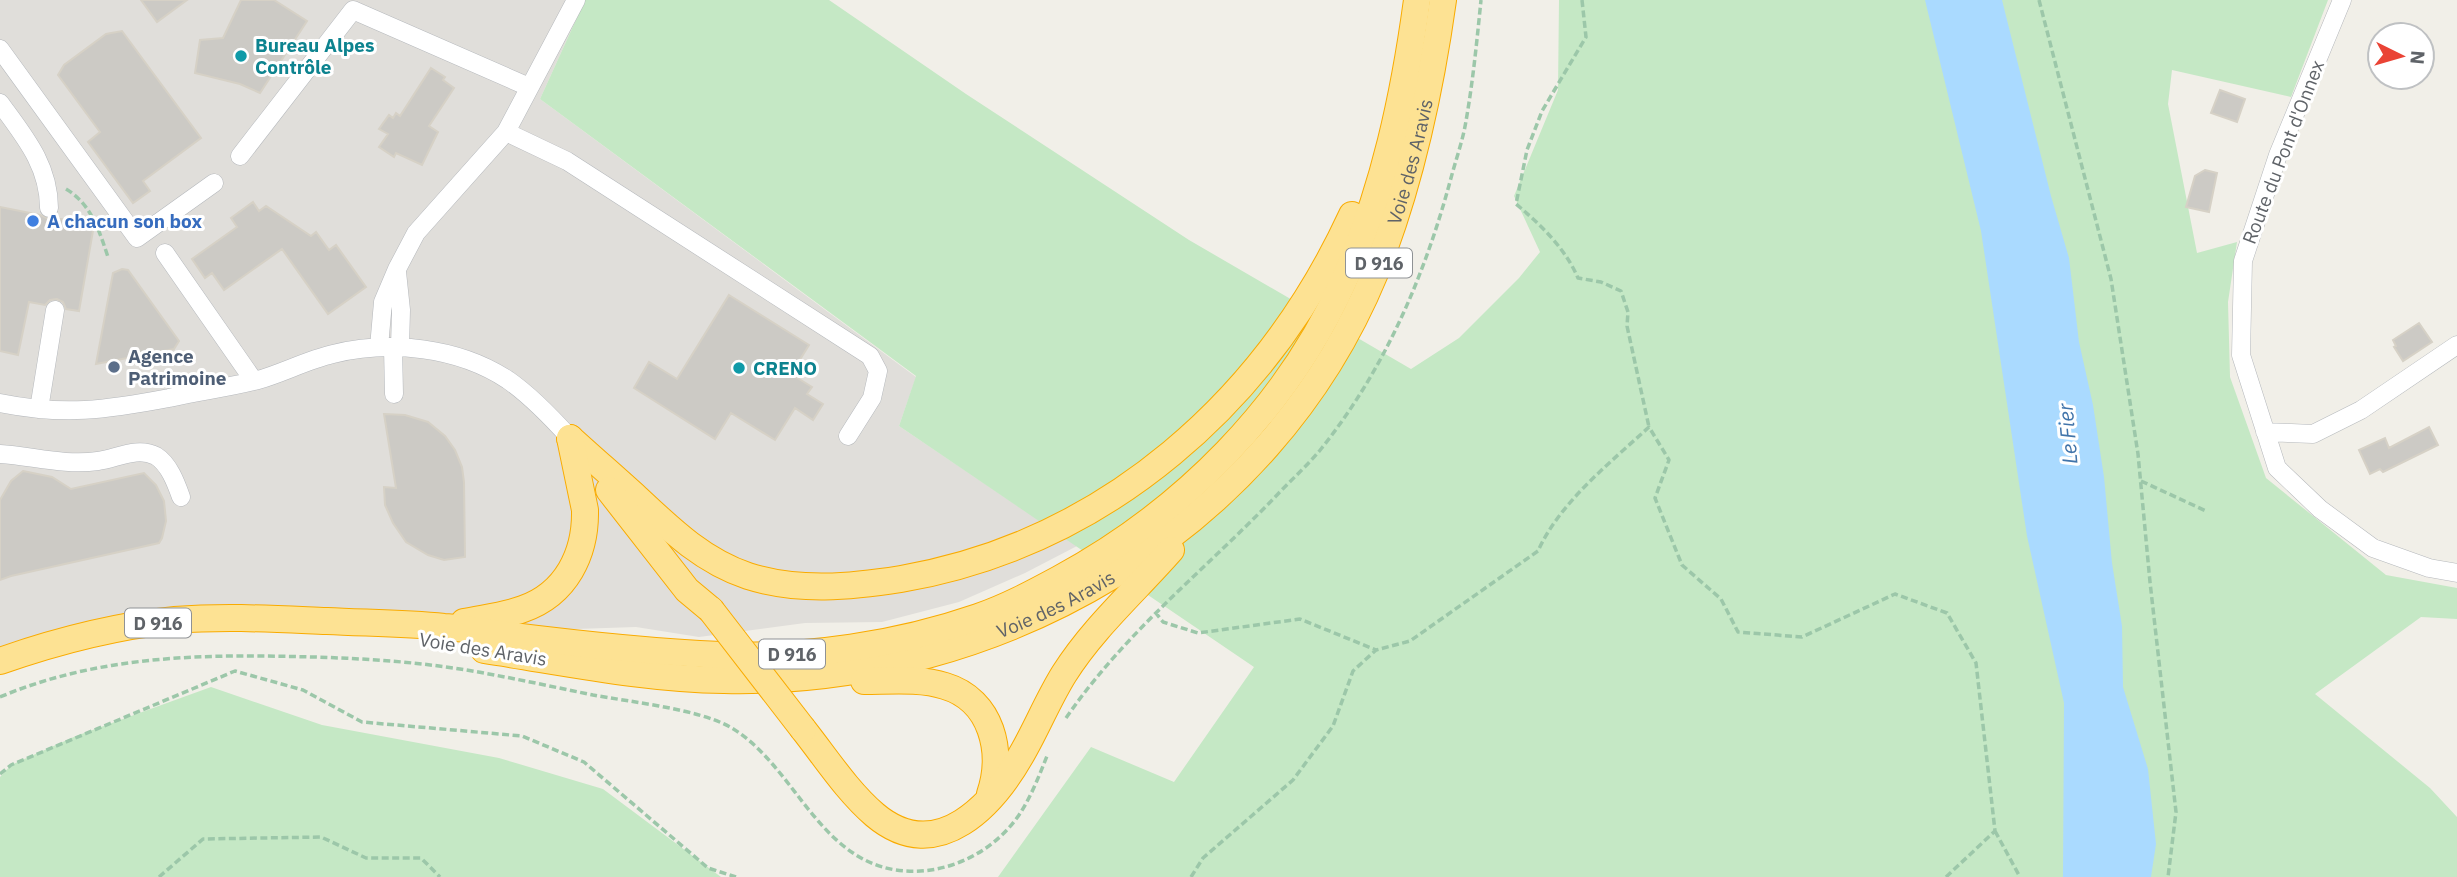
<svg xmlns="http://www.w3.org/2000/svg" width="2457" height="877" viewBox="0 0 2457 877" font-family="'IBM Plex Sans',sans-serif">
  <style>
    .industrial { fill: #e0deda }
    .green { fill: #c5e8c5 }
    .water { fill: #aadaff }
    .building { fill: #cccac5; stroke: #d6d1c6; stroke-width: 2 }
    .lines { fill: none; stroke-linecap: round; stroke-linejoin: round }
    .minor-casing { stroke: #b5b8bc; stroke-width: 19 }
    .highway-casing { stroke: #f9ab00; stroke-width: 28 }
    .path { stroke: #9cc7a9; stroke-width: 3.5; stroke-dasharray: 7 3.5; stroke-linecap: butt }
    .minor { stroke: #fff; stroke-width: 18 }
    .highway { stroke: #fde293; stroke-width: 26 }
    .highway-bridge-casing { stroke: #f9ab00; stroke-width: 28; stroke-linecap: butt }
    .highway-bridge { stroke: #fde293; stroke-width: 26 }
    .culture-dot { fill: #0f9aa8; stroke: #fff; stroke-width: 2.5 }
    .shop-dot { fill: #3f7fe0; stroke: #fff; stroke-width: 2.5 }
    .service-dot { fill: #5c6f8a; stroke: #fff; stroke-width: 2.5 }
    .labels { text-anchor: middle; dominant-baseline: central; stroke-width: 6; stroke-linejoin: round; paint-order: stroke }
    .shield { fill: #fff; stroke: #8f9295; stroke-width: 2 }
    .shield-label { font-size: 18px; font-weight: bold; fill: #5f6368 }
    .culture-label { font-size: 19px; font-weight: bold; fill: #0d838f; stroke: #fff; text-anchor: start }
    .street-label { font-size: 19px; fill: #5f6368; stroke: #fff }
    .shop-label { font-size: 19px; font-weight: bold; fill: #366cbe; stroke: #fff; text-anchor: start }
    .service-label { font-size: 19px; font-weight: bold; fill: #4e5e75; stroke: #fff; text-anchor: start }
    .water-label { font-size: 21px; font-style: italic; fill: #4174aa; stroke: #fff }
  </style>
  <rect width="100%" height="100%" fill="#f1efe8"/>
  <!-- industrial -->
  <path class="industrial" d="M0,0H585L540,99L916,377L899,426L1077,546L1025,573L959,602L882,622L805,623L699,637L636,627L482,632L209,620L0,665Z"/>
  <!-- green -->
  <path class="green" d="M585,0H829L966,94L1189,240L1411,369L1459,338L1519,278L1540,252L1514,196L1558,90L1559,0H2328L2291,97L2172,70L2168,104L2197,253L2237,242L2228,302L2230,377L2266,478L2386,575L2457,588V619L2421,617L2315,694L2430,788L2457,817V877H998L1091,747L1174,782L1254,667L899,426L916,376L540,99Z
    M211,687L322,725L499,758L603,789L721,877H0V777L11,765L76,736Z"/>
  <!-- water -->
  <path class="water" d="M1925,0H2002L2051,196L2069,258L2079,342L2093,405L2104,477L2112,563L2122,626L2123,687L2148,769L2156,844L2151,877H2063L2064,703L2027,536L1981,231Z"/>
  <!-- building -->
  <path class="building" d="M141,0H187L157,22Z
    M241,0H274L307,21L260,93L240,84L195,73L200,40L223,38Z
    M122,31L201,138L143,181L150,191L133,203L88,142L100,132L58,75L64,65L106,34Z
    M431,68L445,77L443,80L454,88L429,126L438,132L422,165L396,153L394,157L379,147L388,134L379,129L389,115L393,118L396,113L400,116Z
    M2220,90L2245,99L2237,122L2211,113Z
    M2205,170L2217,173L2209,212L2186,207L2195,176Z
    M253,202L259,211L266,206L311,236L316,232L329,250L336,245L366,287L328,314L282,249L224,290L212,273L205,278L192,259L237,227L231,218Z
    M0,207L40,215L49,219L55,218L94,225L79,311L66,309L63,302L57,299L50,300L45,305L29,302L18,355L0,351Z
    M122,269L128,270L179,341L174,349L96,364L113,273Z
    M729,295L809,345L791,374L812,387L807,394L823,404L813,420L795,408L775,440L731,413L715,439L634,388L649,362L677,379Z
    M2419,323L2432,342L2403,361L2394,347L2396,346L2393,340Z
    M384,414L405,415L428,422L445,436L455,450L462,467L464,482L465,557L444,560L428,555L406,542L393,523L385,505L384,487L396,488Z
    M2429,427L2438,445L2383,472L2380,469L2370,474L2359,450L2385,438L2389,448Z
    M23,471L52,477L71,489L144,473L156,485L164,501L166,521L162,538L159,543L11,576L0,580V500L11,481Z"/>
  <g class="lines">
    <defs>
      <path id="minor" d="M2342,0L2278,155L2243,261L2241,355L2277,468L2320,509L2373,548L2429,568L2457,573
        M0,49L137,238L214,183
        M0,103C24,136 49,165 49,208
        M506,132L567,161L870,356L878,371L872,398L848,436
        M240,156L353,10L529,87
        M165,253L254,381
        M397,272L401,310L400,347
        M379,347L383,302L397,269L416,233L506,132L576,0
        M393,347L394,394
        M0,403C64,416 106,410 169,398C198,391 228,388 258,380C283,373 307,360 333,354C390,340 458,347 508,380C531,396 551,417 570,438
        M39,409L55,310
        M2265,432L2313,434L2361,410L2457,345
        M0,454C32,456 65,466 98,461C116,459 137,446 156,456C169,464 176,483 181,497"/>
      <g id="highway">
        <path d="M570,438C592,458 615,478 637,498C671,530 703,561 748,576C798,592 851,587 901,579C1107,543 1266,401 1352,215"/>
        <path d="M609,490L687,590L711,610"/>
        <path d="M464,622C483,618 504,616 523,609C566,594 586,554 585,510L570,438"/>
        <path id="s1" d="M484,650C564,662 644,679 724,680C998,686 1269,531 1375,273C1410,186 1430,93 1443,0"/>
        <path d="M0,661C57,641 115,626 175,620C226,616 276,619 327,621C366,623 405,623 444,627C465,628 486,632 506,635C578,644 650,652 721,655C807,658 897,645 978,617C1007,607 1033,593 1059,579C1183,512 1288,407 1345,278C1384,189 1404,96 1417,0"/>
        <path d="M864,681C890,681 920,678 945,686C992,700 1004,752 990,794"/>
        <path d="M803,729C826,758 847,791 875,815C938,868 995,803 1024,750C1038,725 1049,698 1064,674C1093,628 1135,591 1171,550"/>
      </g>
    </defs>
    <!-- minor casing -->
    <use href="#minor" class="minor-casing"/>
    <!-- highway casing -->
    <use href="#highway" class="highway-casing"/>
    <!-- path -->
    <path class="path" d="M1582,0L1586,37L1542,111L1527,150L1516,204C1541,225 1565,248 1578,278L1601,282L1621,291L1628,312L1627,326L1649,427
      M2039,0L2111,279L2138,454L2150,582L2176,812L2168,877
      M66,189C91,204 99,230 108,257
      M2141,481L2206,511
      M1155,612L1163,622L1198,633L1300,619L1376,650
      M0,697C85,661 175,655 266,656C331,657 395,659 460,669C504,676 549,686 593,695C631,702 698,709 730,727C793,763 817,858 896,870C944,877 992,854 1019,815C1031,797 1039,776 1047,756
      M1066,718C1125,632 1206,569 1277,495C1292,479 1308,465 1321,449C1385,369 1425,275 1451,178C1456,159 1463,140 1466,121C1473,81 1477,40 1481,0
      M0,774L11,765L235,671L303,690L362,722L522,736L584,762L708,868L736,877
      M1995,831L2020,877
      M159,877L203,839L321,837L366,858H421L440,877
      M1191,877L1203,858L1293,780L1333,726L1353,671L1376,650L1410,641L1538,551C1560,502 1610,463 1649,427L1669,460L1655,498L1682,565L1721,599L1738,632L1802,637L1895,594L1947,613L1976,663L1995,831L1946,877"/>
    <!-- minor -->
    <use href="#minor" class="minor"/>
    <!-- highway -->
    <use href="#highway" class="highway"/>
    <defs>
      <path id="highway-bridge" d="M711,610L803,729"/>
    </defs>
    <!-- highway-bridge casing -->
    <use href="#highway-bridge" class="highway-bridge-casing"/>
    <!-- highway-bridge -->
    <use href="#highway-bridge" class="highway-bridge"/>
  </g>
  <!-- markers -->
  <g class="culture-dot">
    <circle cx="241" cy="56" r="7"/>
    <circle cx="739" cy="368" r="7"/>
  </g>
  <circle class="shop-dot" cx="33" cy="221" r="7"/>
  <circle class="service-dot" cx="114" cy="367" r="7"/>
  <g class="labels">
    <!-- shield labels -->
    <g class="shield">
      <rect x="1346" y="248.5" width="66" height="29" rx="5"/>
      <rect x="125" y="608.5" width="66" height="29" rx="5"/>
      <rect x="759" y="639.5" width="66" height="29" rx="5"/>
    </g>
    <g class="shield-label">
      <text x="1379" y="263">D 916</text>
      <text x="158" y="623">D 916</text>
      <text x="792" y="654">D 916</text>
    </g>
    <!-- culture labels -->
    <g class="culture-label">
      <text x="255" y="45">Bureau Alpes<tspan x="255" dy="22">Contrôle</tspan></text>
      <text x="753" y="368">CRENO</text>
    </g>
    <!-- street labels -->
    <g class="street-label">
      <text transform="translate(2283 152) rotate(-69)">Route du Pont d'Onnex</text>
      <text stroke="none"><textPath href="#s1" startOffset="1174">Voie des Aravis</textPath></text>
      <text stroke="none"><textPath href="#s1" startOffset="586">Voie des Aravis</textPath></text>
      <text transform="translate(483 649) rotate(9)">Voie des Aravis</text>
    </g>
    <!-- shop labels -->
    <g class="shop-label">
      <text x="47" y="221">A chacun son box</text>
    </g>
    <!-- service labels -->
    <g class="service-label">
      <text x="128" y="356">Agence<tspan x="128" dy="22">Patrimoine</tspan></text>
    </g>
    <!-- water labels -->
    <g class="water-label">
      <text transform="translate(2067 434) rotate(-95)">Le Fier</text>
    </g>
  </g>
  <!-- north arrow -->
  <g transform="translate(2401 56) rotate(95)"><circle r="33" fill="#ffffff" stroke="#bfc1c3" stroke-width="2"/>
  <path d="M0-5L12 26L0 18L-12 26Z" fill="#ea4335"/>
  <text y="-10" font-size="19" font-weight="bold" text-anchor="middle" fill="#5f6368">N</text>
  </g>
</svg>
